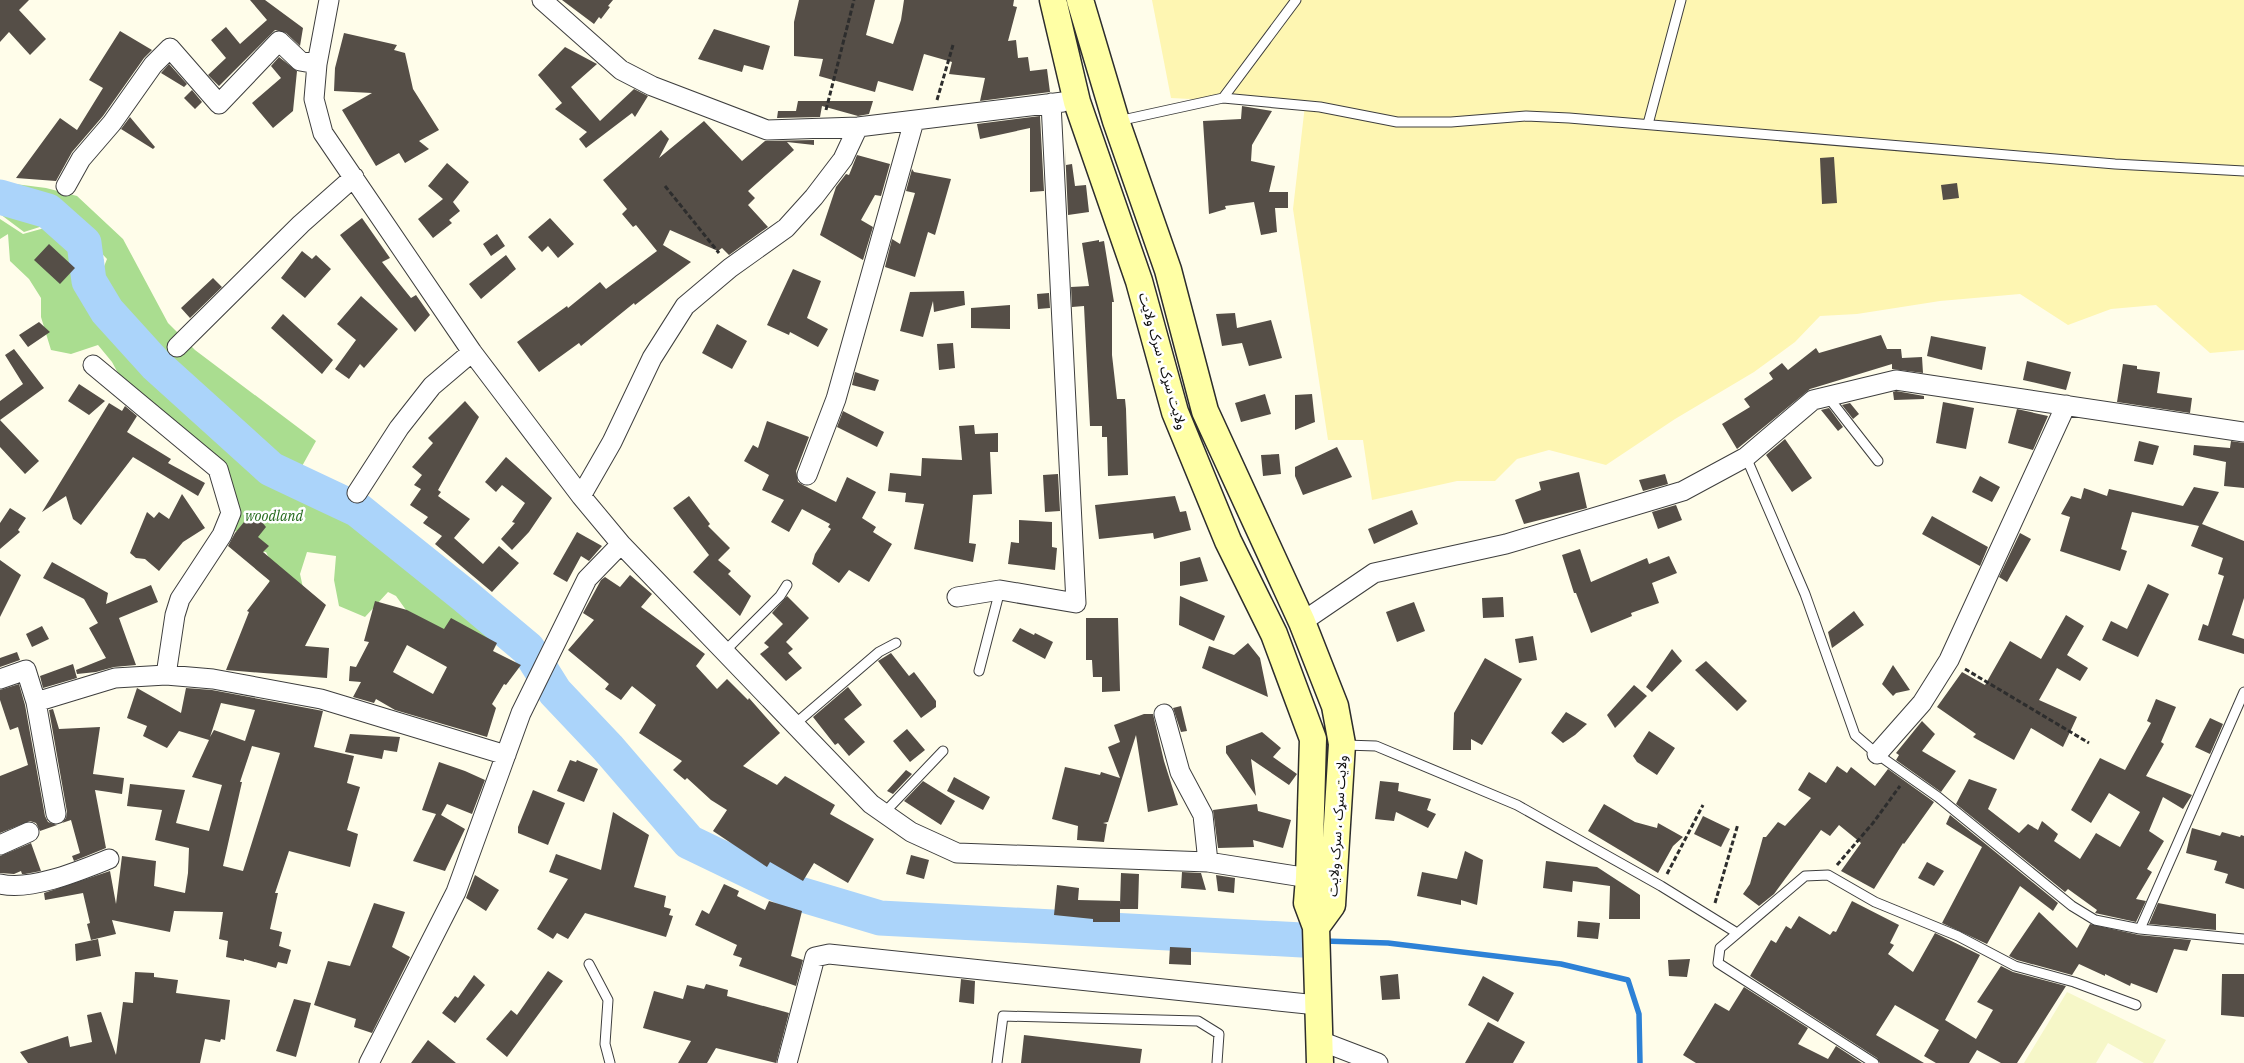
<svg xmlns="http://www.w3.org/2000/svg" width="2244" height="1063" viewBox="0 0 2244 1063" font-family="'IBM Plex Serif','Noto Sans Arabic',serif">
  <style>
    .farmland { fill: #f6f7c8 }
    .forest { fill: #aadd90 }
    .sand { fill: #fef6b2 }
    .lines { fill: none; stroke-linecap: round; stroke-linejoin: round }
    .stream { stroke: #2d81d6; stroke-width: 5.5 }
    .river { stroke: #abd4fa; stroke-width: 35 }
    .building { fill: #554e47; fill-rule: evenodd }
    .lane-casing { stroke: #3e3e3e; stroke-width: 11 }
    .street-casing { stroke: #3e3e3e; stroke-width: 21 }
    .secondary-casing { stroke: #2d2d2d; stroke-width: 29 }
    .path { stroke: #2d2d2d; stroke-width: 3; stroke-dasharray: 5 2.5; stroke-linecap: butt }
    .lane { stroke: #fff; stroke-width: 9 }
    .street { stroke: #fff; stroke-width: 19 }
    .secondary { stroke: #ffffa5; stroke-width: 26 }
    .labels { text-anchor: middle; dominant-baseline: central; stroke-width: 5; stroke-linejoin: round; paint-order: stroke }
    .street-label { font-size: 14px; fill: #0b0b0b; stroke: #fff }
    .park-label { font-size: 14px; font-style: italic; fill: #206718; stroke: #fff }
  </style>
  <rect width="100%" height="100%" fill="#fffdea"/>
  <!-- farmland -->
  <path class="farmland" d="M2067,992L2166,1040L2153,1063H2144L2108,1043L2096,1063H2024Z"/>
  <!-- forest -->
  <path class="forest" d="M0,182L46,188L77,196L123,239L168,323L195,350L316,441L296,477L271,464L243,444L215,397L165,373L160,349L91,299L107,259L68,218L24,232L0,214Z
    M0,219L23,234L66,222L104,260L86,301L134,338L129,354L141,363H148L273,474L349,518L380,540L391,542L439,588L464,598L492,624L486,652L406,610L396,596L388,592L365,617L339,606L334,580L336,556L307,552L300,574L307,606L266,594L273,566L266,552L242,550L237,531L225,533L221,473L124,384L112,362L98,345L71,354L51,350L41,317V298L29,279L10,261L8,234L0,239Z"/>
  <!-- sand -->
  <path class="sand" d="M1152,0H2244V350L2210,353L2156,305L2111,309L2068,325L2020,294L1940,301L1857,314L1820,316L1795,342L1754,372L1675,419L1606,465L1549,450L1517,459L1495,481H1457L1372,500L1363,440H1328L1293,209L1305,105L1171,98Z"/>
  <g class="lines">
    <!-- stream -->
    <path class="stream" d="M1324,941L1388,943L1561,964L1628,980L1639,1014L1640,1063"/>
    <!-- river -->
    <path class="river" d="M0,197L48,211L84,243L89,281L107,311L156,365L271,469L358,510L465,596L528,649L555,692L608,748L689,842L793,892L880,918L1302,940"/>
  </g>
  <!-- building -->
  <path class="building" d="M0,0H29L19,10L46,39L30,55L9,32L0,42Z
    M250,0H265L303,28L300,46L286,33L275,30L219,86L208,75L226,58L211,40L226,27L240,44L267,20Z
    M562,0H613L608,6L610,7L601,19L599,17L594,24Z
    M799,0H875L866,35L893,44L901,20L904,0H1014L1013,6L1017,7L1008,41L1016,40L1018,58L1028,57L1030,71L1047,69L1050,92L980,101L985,78L949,74L952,62L924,54L913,91L878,81L875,92L819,76L823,59L794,56V22Z
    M714,29L770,46L763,70L744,65L742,72L698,59Z
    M120,31L152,50L144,58L103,116L72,152L56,181L16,178L60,118L77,130L103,88L89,80Z
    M344,33L397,45L394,50L405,53L413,89L439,130L419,141L429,149L405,163L399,153L376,166L342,110L372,93L334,91L335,68Z
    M565,47L597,64L571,87L600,121L634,89L648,96L635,117L632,113L586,148L579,139L587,132L555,109L562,103L538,75Z
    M279,57L297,71L293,111L273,128L252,103L281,78L271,66Z
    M169,64L187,84L184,87L161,73Z
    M192,90L202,102L195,109L184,98Z
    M798,101H873L869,114L858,116L822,106L820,117L777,118L778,111H796Z
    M1242,106L1272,111L1252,145L1251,161L1275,166L1269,192H1288V208H1275L1277,232L1261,235L1254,202L1225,206L1226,209L1209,214L1203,121L1241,119Z
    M1040,116L1044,191L1030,192V128L980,139L977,124Z
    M130,117L155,147L153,149L121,129Z
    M704,121L742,161L765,141L814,140V145L787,142L794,150L748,191L755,198L748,205L768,227L729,255L722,248L718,251L670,230L662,247L663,245L691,262L635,305L634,303L581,346L579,343L539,372L517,342L567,306L568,308L600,282L606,289L657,251L636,225L633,227L622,214L627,209L603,180L661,130L669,139L659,158Z
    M1065,148L1066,165L1072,164L1075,186L1086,185L1089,212L1068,215Z
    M857,155L890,164L881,196L875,195L861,220L873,227L863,260L820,235L836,187L846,174L849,175Z
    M1834,157L1837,203L1822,204L1820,158Z
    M447,163L469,182L453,202L460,211L449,220L452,223L433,238L418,219L443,199L428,186Z
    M912,169L914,172L951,179L935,235L928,232L915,277L885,267L892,239L900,244L915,193L906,191Z
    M1957,183L1959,198L1943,200L1941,185Z
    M362,218L390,258L382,262L411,298L416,295L430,315L415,332L340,235Z
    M550,218L574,244L558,258L548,246L542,252L528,237Z
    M497,234L505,246L491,256L483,244Z
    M1099,240V242L1104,241L1114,302H1112V355L1117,399H1125L1126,409L1128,475L1108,476L1107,437H1102V426H1090L1084,306L1072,307L1071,287L1089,286L1082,243Z
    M49,244L75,268L60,284L34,260Z
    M302,251L312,259L316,255L331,269L305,298L281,278Z
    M506,255L516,269L481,299L469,284Z
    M793,269L821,281L807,318L828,329L818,347L790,332L789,335L767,325Z
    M213,278L222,287L190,318L181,308Z
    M964,291L965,305L934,312L933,301L923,337L900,331L910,292Z
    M1049,293L1050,308L1038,309L1037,294Z
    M361,296L398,329L364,368L360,364L349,379L335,369L356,340L337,324Z
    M1010,305V329L971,328V308Z
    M1235,313L1237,328L1271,320L1282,358L1249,366L1242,343L1222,346L1216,314Z
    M283,314L333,360L322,374L271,328Z
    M39,322L50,332L28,347L19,335Z
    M717,324L747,341L732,369L702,353Z
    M1881,335L1887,349H1901L1902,358L1922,357L1923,373L1892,369V364L1810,389L1737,449L1722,424L1750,407L1744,399L1773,379L1769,373L1782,363L1788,370L1816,348L1819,353Z
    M1931,336L1986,347L1982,370L1927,356Z
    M953,343L955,368L939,370L937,344Z
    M14,349L44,388L0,420L39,461L25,474L0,447V401L23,384L5,355Z
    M2027,361L2071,372L2066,390L2023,380Z
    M2123,364L2137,366V369L2160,372L2157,393L2192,398L2190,413L2117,402Z
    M855,372L879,380L875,391L852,385Z
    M79,384L105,401L89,415L68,401Z
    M1896,391L1924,396V399L1894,400L1893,392Z
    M1265,394L1271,414L1241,422L1235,403Z
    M1312,394L1315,422L1295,430V395Z
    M465,401L479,417L438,490L441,492L438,496L470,519L454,538L483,564L499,546L519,563L492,592L435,544L442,536L423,523L428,517L410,505L421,489L414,485L422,475L412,467L433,443L428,438Z
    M1943,402L1974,408L1966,449L1936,443Z
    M109,403L122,411L125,406L137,416L127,432L171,459L168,463L205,483L198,496L133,457L81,525L73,519L66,496L42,512Z
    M1850,403L1859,414L1853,419L1842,405Z
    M1829,408L1843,427L1838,431L1821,410Z
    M2017,409L2048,416L2033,450L2008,443Z
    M843,411L884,432L877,447L837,427Z
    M767,421L809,437L796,471L798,482L803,485L836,502L847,477L876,492L862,518L876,527L873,532L892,544L869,582L849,570L839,583L812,564L815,554L831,529L828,527L830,524L802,509L789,532L771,522L784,500L762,490L769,475L744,461L753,445L758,448Z
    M974,425L975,434L998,433V452H990L992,494L973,495L969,543L976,544L973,562L914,549L924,504L905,502L906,493L888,491L890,473L921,476L922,458L962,460L959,426Z
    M1785,439L1812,478L1792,492L1766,455Z
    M2139,441L2159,446L2153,465L2134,461Z
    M2231,441L2244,443V488L2224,486L2226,462L2193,455L2194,445L2230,448Z
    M1337,447L1352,477L1303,495L1295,476V467Z
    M1279,454L1281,474L1263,476L1261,455Z
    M506,457L552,498L529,532L512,550L501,539L515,523L512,522L525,503L502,485L496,492L485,482Z
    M1579,472L1587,508L1524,524L1515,500L1541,490L1539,482Z
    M1058,474L1060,511L1045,512L1043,475Z
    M1665,474L1668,484L1643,491L1639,480Z
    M1980,476L2000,487L1992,502L1972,492Z
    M2194,487L2219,492L2202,524L2244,541V598L2232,635L2244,639V654L2198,640L2203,624L2208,626L2224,576L2218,574L2223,558L2191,546L2199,526L2132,512L2121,549L2127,551L2120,571L2060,551L2070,517L2061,514L2071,496L2081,499L2084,488L2107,496L2109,489L2183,506Z
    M182,494L205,528L183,542L159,571L145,559L136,558L130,553L147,512L154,518L159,512L169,519Z
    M689,496L710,524L708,526L730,548L718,560L731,571L728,574L751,596L740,616L693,572L709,555L673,508Z
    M1175,496L1180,512L1186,511L1191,530L1154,539L1153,533L1099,539L1095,505Z
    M1676,505L1682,520L1658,529L1652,512Z
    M10,508L26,518L18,530L20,532L0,549V523Z
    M1412,510L1418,524L1374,544L1368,529Z
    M253,511L266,527L258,537L269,546L263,552L326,605L305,646L329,648L327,678L226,670L249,612L247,611L270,581L228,546L235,533Z
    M1932,516L1988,547L1980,566L1922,534Z
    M1019,520L1052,522V547L1057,548L1055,570L1008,564L1011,542L1019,543Z
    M577,532L602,546L589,561L581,556L567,582L553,574Z
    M2020,533L2031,539L2007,582L1999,577Z
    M1580,549L1591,582L1647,558L1649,564L1669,556L1677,573L1652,583L1659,603L1631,613L1632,616L1591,633L1576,593H1574L1562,555Z
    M1200,557L1208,581L1180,586V562Z
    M0,560L21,575L0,617Z
    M52,562L108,593L106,604L151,585L158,602L119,618L136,665L114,667L96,672L77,674L76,670L106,658L89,628L98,623L84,599L43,578Z
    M630,575L652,594L641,607L705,654L696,666L717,689L727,679L748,700L749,698L780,733L743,766L777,785L785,776L835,805L830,814L874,839L848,883L814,863L803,881L770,862L767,867L713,831L727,810L711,800L687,778L685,780L673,770L682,761L639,733L656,705L632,686L621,700L605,689L609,684L568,650L594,620L583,613L601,580L605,577L620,587Z
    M2148,584L2169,594L2138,657L2102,640L2111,621L2127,629Z
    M787,596L809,618L786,642L793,649L788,653L802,668L786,681L760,654L769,647L764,643L783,624L772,613Z
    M1180,596L1225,616L1214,641L1179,625Z
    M1503,597L1504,617L1483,618L1482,598Z
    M375,601L407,610L444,629L451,618L497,643L493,651L521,665L506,685L504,684L492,704L496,708L487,737L395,710L376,699L374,703L353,697L361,682L349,681L350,666L356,667L369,642L364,641ZM407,645L447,667L433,694L393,672Z
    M1414,602L1425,631L1397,642L1386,612Z
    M1854,611L1864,625L1832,648L1828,632Z
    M2066,615L2084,626L2067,655L2088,668L2080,681L2057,668L2039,700L2077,717L2063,747L2031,728L2014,760L1973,737L1976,734L1937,707L1962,672L1985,685L2010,641L2041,659Z
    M1086,618H1118L1120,691L1102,692V677H1093L1092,660H1086Z
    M42,626L49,639L32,647L26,634Z
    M1020,628L1034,635L1035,633L1053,642L1045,659L1012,641Z
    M1533,636L1537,660L1519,663L1515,639Z
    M1248,643L1260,658L1268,697L1202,668L1209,646L1234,655Z
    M1672,649L1682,661L1652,692L1646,687Z
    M17,652L20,660L0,667V658Z
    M891,653L909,676L914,672L936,701V707L921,718L878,661Z
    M1485,658L1522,679L1482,745L1471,739V750H1453L1454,713Z
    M1706,661L1747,701L1737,711L1695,670Z
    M73,664L77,678L43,688L40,676Z
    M1893,665L1910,690L1896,693L1893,696L1882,684Z
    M19,684L25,705L45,816L48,822L57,825L40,831L36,823L30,821L0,833V776L28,765L18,727L10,730L0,700V690Z
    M1634,685L1647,696L1615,728L1607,715Z
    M848,687L862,705L844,719L865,742L849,756L838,743L835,745L813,717Z
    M137,688L181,713L186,688L212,690L323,711L314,747L354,756L347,783L360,787L347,830L358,834L350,867L289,851L275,893H278L270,929L282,932L279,946L291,950L287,964L278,962L276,968L244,959V961L226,957L228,941L219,939L223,912L174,911L170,932L112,920L116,934L91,940L87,924L90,923L83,893L45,900L44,893L110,871L116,904L122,856L156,861L154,886L185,893L188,873L189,848L155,840L162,810L127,806L130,784L185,790L176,823L209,831L222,785L192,777L209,740L179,731L167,748L143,736L147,726L127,718ZM221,703L255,710L245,741L214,730L210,737ZM252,746L280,753L243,871L223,866L242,782H240Z
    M2156,699L2176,707L2161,742L2164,744L2146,776L2192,795L2183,809L2163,797L2149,831L2164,841L2147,869L2152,872L2136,899L2146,901L2136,922L2095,913L2097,910L2068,889L2065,892L1956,804L1969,779L1997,789L1988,809L2019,833L2028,824L2038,830L2042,821L2058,834L2054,841L2080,859L2096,833L2120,847L2140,812L2109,793L2091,823L2071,810L2100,758L2125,770L2151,723L2147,721Z
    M1181,706L1187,731L1181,732L1173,708Z
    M53,709L59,729L100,727L93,774L124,778L122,794L95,790L106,848L74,861L72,856L80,853L71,820L62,823L66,818L67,812L49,710Z
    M1566,712L1587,724L1575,735L1563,743L1551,733Z
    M1144,714H1153L1164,761L1178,805L1148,812L1136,735L1108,822L1103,823L1107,824L1104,842L1077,840L1078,826L1052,819L1065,767L1100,775L1101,772L1120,778L1108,747L1120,742L1114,725Z
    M2210,718L2223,724L2210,754L2195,747Z
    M1922,721L1935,734L1922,751L1956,771L1941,792L1896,760L1899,755L1896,753Z
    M907,729L925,750L910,762L893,741Z
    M1649,731L1675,748L1657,775L1637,762L1633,756Z
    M1262,732L1281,748L1273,757L1297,774L1289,785L1251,759L1256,796L1226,753V746Z
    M350,734L400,737L397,752L384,750L382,759L345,752Z
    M570,760L576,762L577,760L598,769L584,802L557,791Z
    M439,762L465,771L485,780L472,814L447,804L441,815L465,829L445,871L413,861L436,814L422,810Z
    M1837,766L1847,773L1851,767L1875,786L1888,769L1934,802L1904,844L1903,843L1874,889L1841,871L1861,843L1839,825L1830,836L1821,830L1774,894L1759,906L1743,894L1750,884L1763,837H1766L1778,822L1785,826L1811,798L1798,790L1809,772L1826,783Z
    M906,770L912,774L893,794L887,791Z
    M954,777L990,797L983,810L947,791Z
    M923,781L955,801L941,825L904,801Z
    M1380,781L1399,783L1398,791L1431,799L1427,810L1436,814L1428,828L1396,812L1394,821L1375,819Z
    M533,790L565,803L548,845L518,833V827Z
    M1257,804L1258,811L1291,820L1283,848L1253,840L1254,847L1218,848L1213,810Z
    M1604,804L1635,822L1657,828L1658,823L1683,837L1673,846L1658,873L1588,831Z
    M613,812L649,835L634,887L666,896L664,907L671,909L669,915L673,916L666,937L585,913L568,939L557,933L553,939L537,929L568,879L549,872L556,854L601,870Z
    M1950,815L2058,903L2053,911L2020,886L1987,944L1942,923L1982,847L1946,824Z
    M1703,816L1730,829L1721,847L1694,834Z
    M2192,828L2220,836L2222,832L2240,837L2241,835L2244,836V889L2225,883L2228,874L2214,870L2217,861L2186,853Z
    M31,843L41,871L25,874H22L21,871L14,874L0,873V856Z
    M1465,851L1483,860L1477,905L1461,900V905L1417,896L1422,872L1457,879Z
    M911,855L929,860L924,879L906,874Z
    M1546,861L1597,867L1640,895V919H1609L1610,886L1573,881L1572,892L1543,888Z
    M1927,862L1944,871L1934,886L1918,878Z
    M1182,872L1201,873L1206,890L1181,888Z
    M1121,873L1139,874L1138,909H1120V922H1093V919L1054,915L1057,885L1079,888L1078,900L1120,901V905Z
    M475,875L499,890L486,911L466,898Z
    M1216,875L1235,878L1234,893L1218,891Z
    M724,884L739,891L737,896L765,910L769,901L802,911L791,956L803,960L796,986L739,966L742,958L733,955L737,945L695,925L702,910L709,914Z
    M1852,901L1899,925L1890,943L1894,945L1888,954L1913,972L1935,933L1980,955L1945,1020L1976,1039L1993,1010L1977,1002L2001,966L2013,972L2066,986L2017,1063H2001L1977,1050L1969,1063H1936L1924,1056L1939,1030L1895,1005L1876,1035L1924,1063H1880L1877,1058L1750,976L1771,940L1776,943L1786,926L1791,929L1799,916L1830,935L1833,931L1836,932Z
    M374,903L405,912L392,947L410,957L372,1033L354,1027L356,1019L314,1005L328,961L350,966Z
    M2158,903L2216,914V930L2149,924Z
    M2039,912L2077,948L2090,924L2139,935L2191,940L2187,951L2174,949L2157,993L2131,983L2130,986L2105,974V976L2079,964L2072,975L2017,960L2009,956Z
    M1578,921L1600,923L1598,939L1577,937Z
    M98,939L101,956L76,961L75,944Z
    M1170,947L1191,948V965L1169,964Z
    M1690,959L1687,977L1669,976L1668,960Z
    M548,971L563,981L507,1057L486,1039L511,1010L517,1015Z
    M135,972L154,973V977L178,980L176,993L230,1000L225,1040L221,1039L220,1042L205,1039L200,1063H28L20,1052L68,1036L70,1047L92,1042L87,1015L101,1012L116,1055L123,1002L133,1003Z
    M1398,974L1400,999L1382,1000L1380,976Z
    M2222,974H2244V1017L2221,1015Z
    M474,975L485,985L455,1023L442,1013L455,996L458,998Z
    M1483,976L1514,993L1498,1022L1468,1005Z
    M961,979L975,981L974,1004L959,1002Z
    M706,984L728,990L727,996L789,1013L776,1063L716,1048L707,1063H678L691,1041L643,1028L654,991L683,999L687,985L704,989Z
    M1744,987L1808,1028L1798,1044L1828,1059L1836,1046L1862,1063H1696L1683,1055L1715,1003L1729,1011Z
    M294,999L311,1003L296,1057L276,1051Z
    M1488,1022L1525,1042L1513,1063H1465Z
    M1024,1035L1142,1049L1140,1063H1021Z
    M428,1040L456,1063H411Z"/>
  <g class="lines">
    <defs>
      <path id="lane" d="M1223,98L1296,0
        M1118,121L1223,98L1320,107L1397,122H1451L1526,116L1569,118L2115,164L2244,171
        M1648,124L1681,0
        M1828,397L1878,461
        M1746,457L1805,594L1855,735L1877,754L1938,797L2072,906L2095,920L2140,929L2244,939
        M725,651L780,596L787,585
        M979,671L1000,590
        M795,724L879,652L896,643
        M1345,745L1376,746L1517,805L1661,886L1737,933
        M884,813L943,751
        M2140,929L2244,692
        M589,964L608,1000L605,1044L610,1063
        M997,1063L1003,1016L1198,1021L1219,1034L1217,1063
        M1874,1063L1718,963L1720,948L1805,876L1828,875L1875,902L1958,936L2015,966L2074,982L2136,1005"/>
      <path id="street" d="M329,0L317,64L314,99L323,133L472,352L581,496L621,544L871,804L911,832L957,853L1208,862L1309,878
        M542,0L621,70L652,86L767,130L858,127L1063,102
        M66,186L81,159L112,123L153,65L170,48L219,104L279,41L300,61L317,64
        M177,347L301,224L354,177
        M93,365L218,469L231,513L222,535L180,599L175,615L166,675
        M807,475L836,399L914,121
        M357,493L399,428L432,386L472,352
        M581,496L612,442L652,358L685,306L730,268L786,228L814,197L843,159L858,127
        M957,597L1000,590L1076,603L1051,103
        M1302,622L1374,573L1506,544L1683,491L1746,457L1813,400L1896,380L2244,432
        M0,679L26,670L36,702L56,814
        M36,702L115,678L166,675L213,679L321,699L506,755
        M1164,714L1180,772L1203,815L1208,862
        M1877,754L1922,703L1949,660L2066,405
        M0,845L29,832
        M0,884C32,891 79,871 109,859
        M1318,1040L1378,1063
        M369,1063L456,892L521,713L587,579L621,544
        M787,1063L815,957L829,954L1317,1005"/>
      <path id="secondary" d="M1053,0L1077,102L1139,281L1175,412L1228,541L1274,634L1313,739L1309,878L1307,903L1316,927L1320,1063
        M1080,0L1116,121L1168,270L1205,411L1302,622L1335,706L1342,744L1332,905L1316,927"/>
    </defs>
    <!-- lane casing -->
    <use href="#lane" class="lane-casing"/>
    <!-- street casing -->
    <use href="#street" class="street-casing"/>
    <!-- secondary casing -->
    <use href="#secondary" class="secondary-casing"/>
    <!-- path -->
    <path class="path" d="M937,100L953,45
      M826,110L854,0
      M665,186L719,253
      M1965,669L2089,743
      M1837,865L1873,823L1900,786
      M1667,874L1703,805
      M1715,903L1738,824"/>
    <!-- lane -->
    <use href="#lane" class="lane"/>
    <!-- street -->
    <use href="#street" class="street"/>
    <!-- secondary -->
    <use href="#secondary" class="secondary"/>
  </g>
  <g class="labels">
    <!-- street labels -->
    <g class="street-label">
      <text transform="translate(1163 361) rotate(74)">ولایت سړک ، سرک ولایت</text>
      <text transform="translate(1337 826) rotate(-86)">ولایت سړک ، سرک ولایت</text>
    </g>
    <!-- park labels -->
    <g class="park-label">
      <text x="274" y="516">woodland</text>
    </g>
  </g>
</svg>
